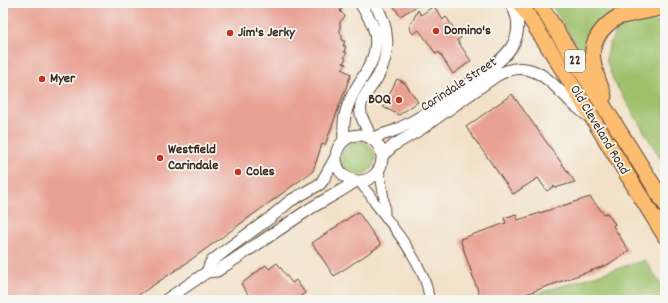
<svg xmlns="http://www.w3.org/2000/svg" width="668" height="303" viewBox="0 0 668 303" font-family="Dekko,sans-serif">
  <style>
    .green { fill: #9dc069; stroke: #6c7544 }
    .building { fill: #e9a193 }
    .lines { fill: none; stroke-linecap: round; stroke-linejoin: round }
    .minor-casing { stroke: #564538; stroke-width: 11 }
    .tertiary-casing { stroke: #564538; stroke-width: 13 }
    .trunk-casing { stroke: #564538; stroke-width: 17 }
    .minor { stroke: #fff; stroke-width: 9 }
    .tertiary { stroke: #fff; stroke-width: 11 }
    .trunk { stroke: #fcbd6f; stroke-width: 15 }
    .poi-dot { fill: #c8321e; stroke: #f6f6f2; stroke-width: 1.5 }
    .labels { text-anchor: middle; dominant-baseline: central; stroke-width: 3.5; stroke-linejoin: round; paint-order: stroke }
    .shield { fill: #f6f6f2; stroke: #73675e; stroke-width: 1 }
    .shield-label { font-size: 13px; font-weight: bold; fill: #3b2a1e }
    .poi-label { font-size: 14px; font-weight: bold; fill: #3b2a1e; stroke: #f6f6f2; text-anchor: start }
    .street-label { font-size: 14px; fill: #3b2a1e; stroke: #f6f6f2 }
  </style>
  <rect width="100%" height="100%" fill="#f6f6f2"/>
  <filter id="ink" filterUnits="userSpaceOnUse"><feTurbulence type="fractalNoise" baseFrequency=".025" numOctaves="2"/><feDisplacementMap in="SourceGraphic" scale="8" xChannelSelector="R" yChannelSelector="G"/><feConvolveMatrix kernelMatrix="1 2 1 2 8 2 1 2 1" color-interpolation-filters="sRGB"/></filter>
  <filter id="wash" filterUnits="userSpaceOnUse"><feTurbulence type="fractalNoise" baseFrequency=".012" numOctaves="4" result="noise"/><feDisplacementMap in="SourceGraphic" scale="16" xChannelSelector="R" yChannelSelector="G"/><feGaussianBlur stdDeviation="0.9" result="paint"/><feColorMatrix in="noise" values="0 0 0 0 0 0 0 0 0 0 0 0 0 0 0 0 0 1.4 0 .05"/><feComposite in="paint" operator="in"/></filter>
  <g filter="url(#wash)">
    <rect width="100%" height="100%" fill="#f2e1c8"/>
    <!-- green -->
    <path class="green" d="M550,3H599L629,6L621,13L588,63Z
      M631,22H665V166L613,80L606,59L610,42L619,28Z
      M341 158a17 17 0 1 1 34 0a17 17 0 1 1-34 0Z
      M645,260L665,291V300H517Z"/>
    <g id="blocks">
      <!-- building -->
      <path class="building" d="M3,3H346L340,11L345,16L340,22V34L342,35V41H345L343,46H346L344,52H347L344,57L346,58L343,63L346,64L342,69L351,74L325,145L322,144L313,171L185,264L131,300H3Z
        M392,3H422L400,16Z
        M434,6L443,20L446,17L461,38L457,40L471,61L453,74L439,52L436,54L419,30L413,34L409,28L418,10L421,15Z
        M397,79L405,83L418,102L399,115L383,107Z
        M512,94L575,182L555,188L554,186L547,191L538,178L513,194L466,127Z
        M590,197L604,214L607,213L615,224L613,226L629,251L607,265L509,300H481L460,239L506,223L504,218L516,214L518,220Z
        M358,212L381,245L334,276L312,243Z
        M277,263L292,283L296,280L305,293L295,300H252L241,284L266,265L269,269Z"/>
    </g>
  </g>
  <g filter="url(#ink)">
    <use href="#blocks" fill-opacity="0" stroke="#564538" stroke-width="1"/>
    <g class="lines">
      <defs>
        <path id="minor" d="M379,170C382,185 385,200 385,215
          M359,181C362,186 366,190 370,195C373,199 374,203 377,206C395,229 428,270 429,300"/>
        <path id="tertiary" d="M336 158a23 23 0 1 1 46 0a23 23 0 1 1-46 0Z
          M368,137C368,135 368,133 368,131C367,128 365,125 364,122C361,117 360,110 361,104C364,95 372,86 377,78C391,54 390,26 374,3
          M371,139C381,134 391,133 400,128C432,112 463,88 492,67C508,54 521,41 517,18C516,13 513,8 511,3
          M344,140C343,124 344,113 351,98C361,76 380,60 375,33C373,22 366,13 360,3
          M382,156L394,145L421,129L496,76C531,55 551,82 573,104C578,108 583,112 588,116
          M207,272L211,262L226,250L270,218L290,201L320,184L323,180L336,157
          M166,300L207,272L217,271C249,250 280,229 311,208C326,199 342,191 356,181"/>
        <path id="trunk" d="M520,3L556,59L665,236
          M539,3L665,204
          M625,3H644
          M604,96C600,84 594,72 593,60C590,42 602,26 618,17L665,7"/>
      </defs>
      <!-- minor casing -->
      <use href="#minor" class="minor-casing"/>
      <!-- tertiary casing -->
      <use href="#tertiary" class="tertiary-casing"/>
      <!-- trunk casing -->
      <use href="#trunk" class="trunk-casing"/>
      <!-- minor -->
      <use href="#minor" class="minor"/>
      <!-- tertiary -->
      <use href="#tertiary" class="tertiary"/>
      <!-- trunk -->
      <use href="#trunk" class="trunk"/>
    </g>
  </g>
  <!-- markers -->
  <g class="poi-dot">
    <circle cx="436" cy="31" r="4"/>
    <circle cx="230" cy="33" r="4"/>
    <circle cx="42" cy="79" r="4"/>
    <circle cx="399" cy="100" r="4"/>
    <circle cx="160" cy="158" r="4"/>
    <circle cx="238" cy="172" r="4"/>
  </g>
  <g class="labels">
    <!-- shield labels -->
    <rect class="shield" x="565" y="50" width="20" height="22" rx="3"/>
    <g class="shield-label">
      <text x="575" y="61">22</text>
    </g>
    <!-- poi labels -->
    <g class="poi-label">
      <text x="444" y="31">Domino's</text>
      <text x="238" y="33">Jim's Jerky</text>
      <text x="50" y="79">Myer</text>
      <text x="391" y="100" text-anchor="end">BOQ</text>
      <text x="168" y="150">Westfield<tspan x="168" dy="16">Carindale</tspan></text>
      <text x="246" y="172">Coles</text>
    </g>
    <!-- street labels -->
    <g class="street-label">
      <text transform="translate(459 85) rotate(-33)">Carindale Street</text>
      <text transform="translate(599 130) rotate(59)">Old Cleveland Road</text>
    </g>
  </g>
  <!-- margin -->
  <rect width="668" height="303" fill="none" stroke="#f6f6f2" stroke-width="16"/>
</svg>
